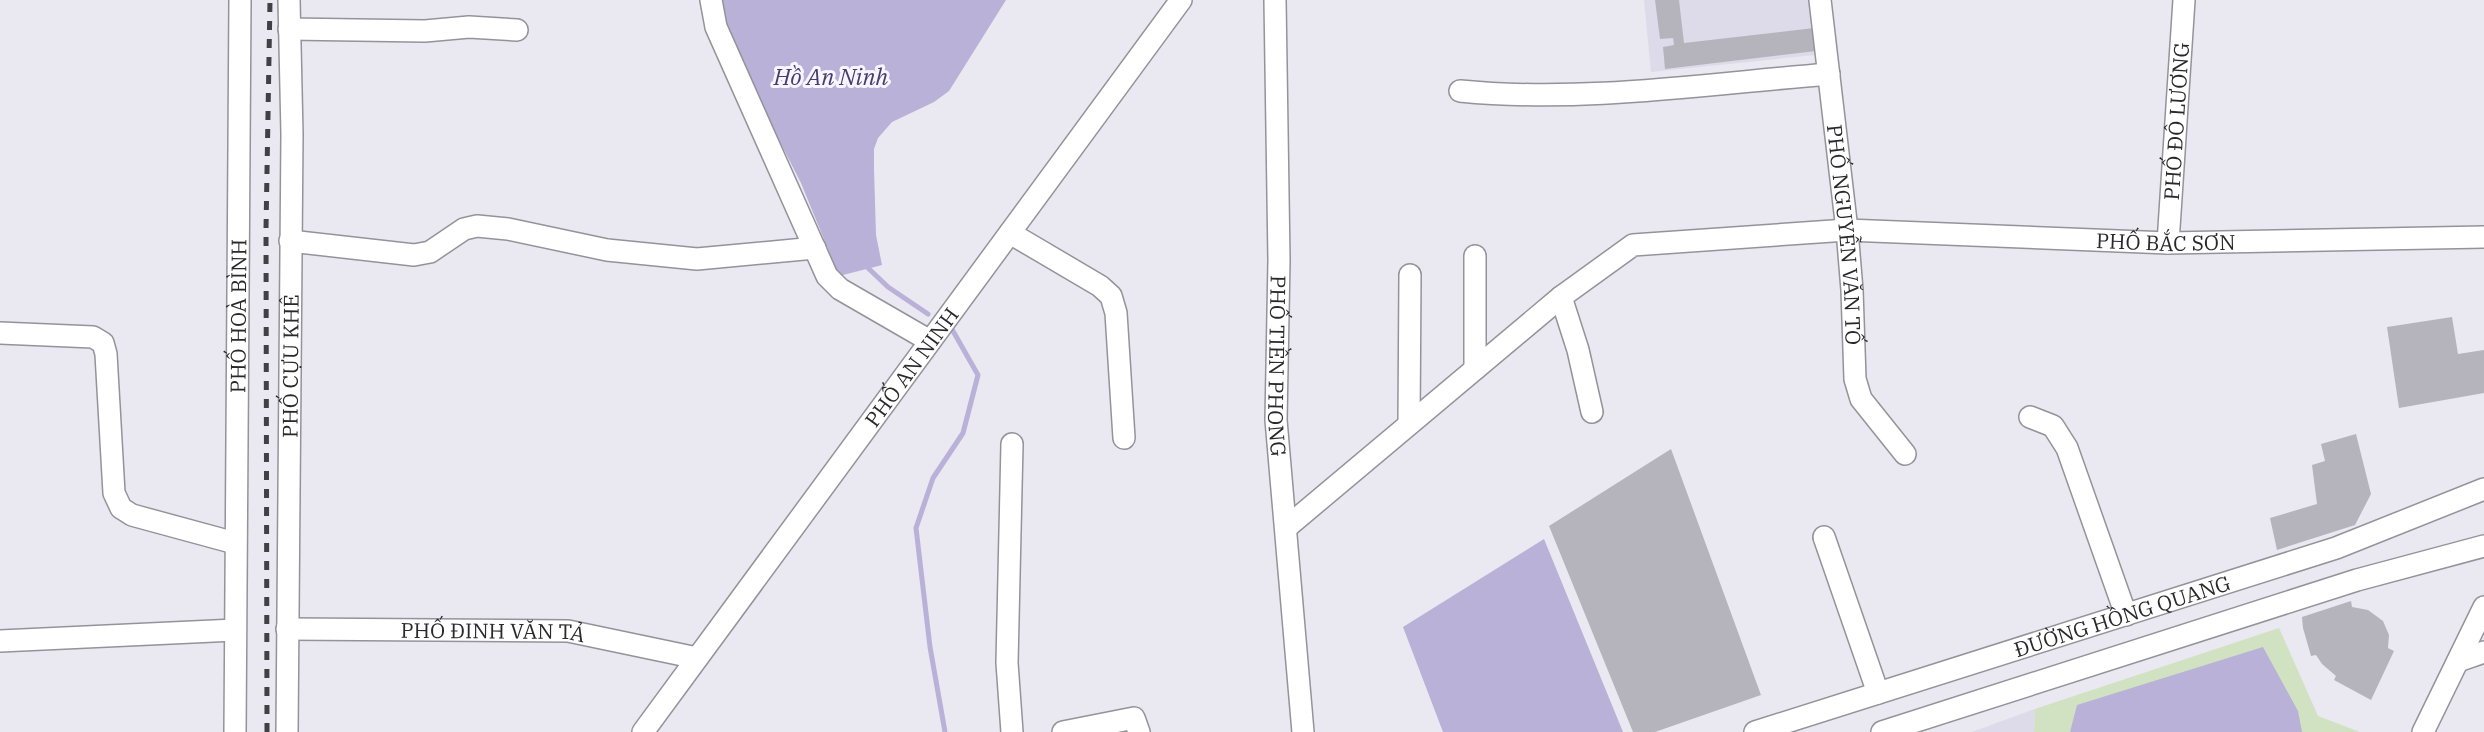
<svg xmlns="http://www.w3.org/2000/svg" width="2484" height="732" viewBox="0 0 2484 732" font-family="'IBM Plex Serif',serif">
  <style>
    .built { fill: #dddbea }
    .green { fill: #d0e2c1 }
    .water { fill: #b9b1d7 }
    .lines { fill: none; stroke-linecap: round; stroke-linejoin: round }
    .stream { stroke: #b9b1d7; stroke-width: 5 }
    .building { fill: #b5b4bc }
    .minor-casing { stroke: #94939a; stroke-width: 24 }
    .minor { stroke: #fff; stroke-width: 21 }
    .rail { stroke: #414145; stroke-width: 5; stroke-dasharray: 9 9; stroke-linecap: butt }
    .labels { text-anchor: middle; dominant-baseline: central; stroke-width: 6; stroke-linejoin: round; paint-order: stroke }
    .street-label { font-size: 21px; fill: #29292c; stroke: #f7f5fe }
    .water-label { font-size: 23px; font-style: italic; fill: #493b6e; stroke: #f7f5fe }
  </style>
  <rect width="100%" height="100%" fill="#eae8f0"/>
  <!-- built -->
  <path class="built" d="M1644,0H1816L1825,54L1651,72Z
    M2035,709L2034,732H1972Z"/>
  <!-- green -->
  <path class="green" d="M2279,628L2318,716L2360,732H2034L2035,709Z"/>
  <!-- water -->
  <path class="water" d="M717,0H1006L949,91L934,102L892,122L878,138L874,149V169L876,235L882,265L839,276L801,183L732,48Z
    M1544,539L1623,732H1443L1403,627Z
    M2263,647L2298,711L2302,732H2070L2077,705Z"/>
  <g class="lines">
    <!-- stream -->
    <path class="stream" d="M866,266L888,287L928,314
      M945,732L930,647L916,528L933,478L963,433L978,375L953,331"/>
  </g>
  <!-- building -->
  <path class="building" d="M1655,0H1679L1684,43L1814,28L1816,51L1665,69L1663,47L1674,45L1673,38L1660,39Z
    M2452,317L2458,354L2484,350V393L2399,408L2387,327Z
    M2356,434L2371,494L2355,525L2277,550L2270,518L2317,504L2312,465L2325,461L2321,444Z
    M1671,449L1761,695L1655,732H1633L1549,526Z
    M2351,601L2352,607L2368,610L2383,621L2389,635L2388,648L2394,651L2371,700L2334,680L2336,676L2322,664L2316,655L2311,656L2303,628L2302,617Z"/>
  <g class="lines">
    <defs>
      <g id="minor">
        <path d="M711,0L716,27L827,276L840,289L930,341"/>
        <path id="s1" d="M1275,0L1279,260L1276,420L1303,732"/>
        <path id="s2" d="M1820,0L1847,230L1852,290L1855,379L1861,399L1905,454"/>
        <path d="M289,29L425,31L469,27L517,30"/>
        <path d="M1460,91C1583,103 1706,84 1829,74"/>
        <path d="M1010,233L1100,286L1111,296L1116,313L1124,438"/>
        <path d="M290,241L414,255L430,252L464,229L477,226L508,229L607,250L697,259L815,248"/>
        <path id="s3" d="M2168,243L2184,0"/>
        <path d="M1475,256V369"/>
        <path d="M1561,297L1578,350L1592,412"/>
        <path d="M0,333L93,337L103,343L106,354L114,493L121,508L132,515L235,543"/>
        <path d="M2030,417L2053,426L2067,448L2126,615"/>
        <path d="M1409,424L1410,275"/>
        <path d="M1012,444L1007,663L1012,732"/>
        <path id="s4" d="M1287,527L1561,297L1633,245L1847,230L2168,243L2484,237"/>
        <path d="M1824,537L1878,693"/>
        <path id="s5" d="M287,629L568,631L697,658"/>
        <path d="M0,641L235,630"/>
        <path d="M2458,661L2484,652"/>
        <path id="s6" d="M235,732L240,0"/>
        <path id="s7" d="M287,732L292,134L289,0"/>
        <path id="s8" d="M643,732L1181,0"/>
        <path d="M1063,732L1134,718L1139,732"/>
        <path id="s9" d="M1755,732L2336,548L2484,489"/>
        <path d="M1882,732L2357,580L2484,546"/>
        <path d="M2423,732L2484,607"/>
      </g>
    </defs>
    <!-- minor casing -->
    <use href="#minor" class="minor-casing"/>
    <!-- minor -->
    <use href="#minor" class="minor"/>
    <!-- rail -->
    <path class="rail" d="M267,732L266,229L270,0"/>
  </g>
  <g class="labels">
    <!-- street labels -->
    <g class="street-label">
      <text stroke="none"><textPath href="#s3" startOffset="122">PHỐ ĐÔ LƯƠNG</textPath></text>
      <text stroke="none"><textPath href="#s2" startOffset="236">PHỐ NGUYỄN VĂN TỐ</textPath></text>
      <text stroke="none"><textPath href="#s4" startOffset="980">PHỐ BẮC SƠN</textPath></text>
      <text stroke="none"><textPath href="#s6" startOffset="416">PHỐ HOÀ BÌNH</textPath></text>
      <text stroke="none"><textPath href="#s7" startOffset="366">PHỐ CỰU KHÊ</textPath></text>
      <text stroke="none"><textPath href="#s8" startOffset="453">PHỐ AN NINH</textPath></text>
      <text stroke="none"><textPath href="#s1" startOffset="366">PHỐ TIỀN PHONG</textPath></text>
      <text stroke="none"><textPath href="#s9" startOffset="385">ĐƯỜNG HỒNG QUANG</textPath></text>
      <text stroke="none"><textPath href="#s5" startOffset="206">PHỐ ĐINH VĂN TẢ</textPath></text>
    </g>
    <!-- water labels -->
    <g class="water-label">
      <text x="831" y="76">Hồ An Ninh</text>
    </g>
  </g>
</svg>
